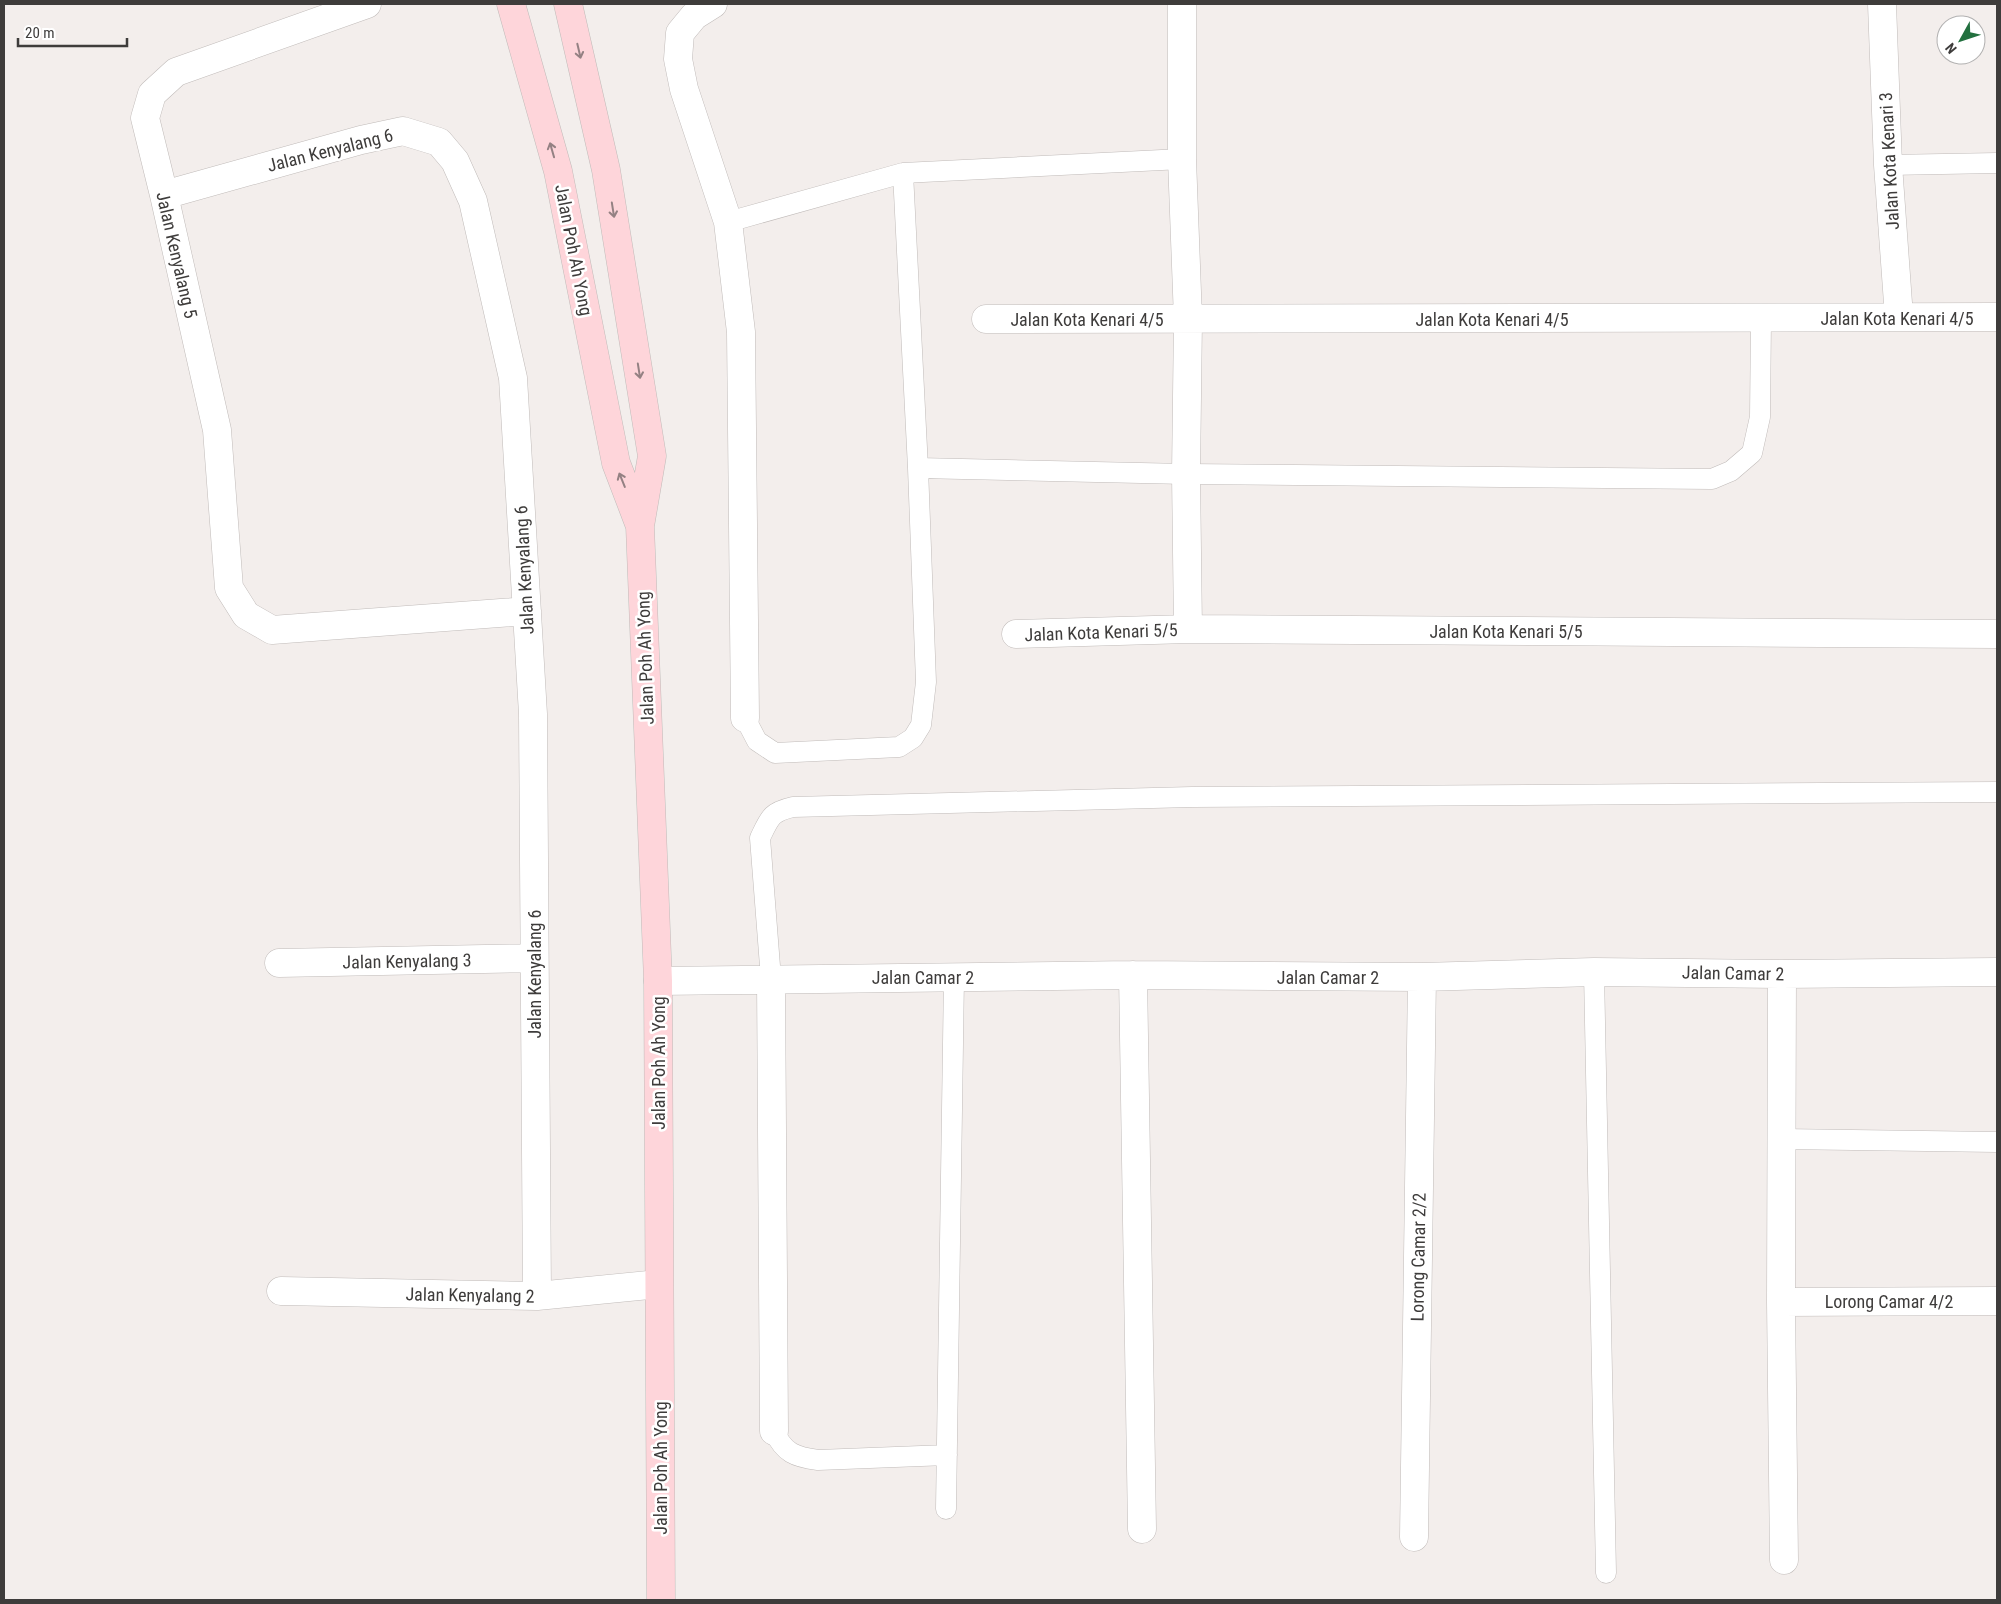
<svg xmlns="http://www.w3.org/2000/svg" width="2001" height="1604" viewBox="0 0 2001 1604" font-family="'Roboto Condensed',sans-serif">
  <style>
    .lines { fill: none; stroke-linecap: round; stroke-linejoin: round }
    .service-casing { stroke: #c0bbb9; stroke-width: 21 }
    .minor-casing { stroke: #c0bbb9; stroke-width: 29 }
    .secondary-casing { stroke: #c0bbb9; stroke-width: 29 }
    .service { stroke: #fff; stroke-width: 20 }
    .minor { stroke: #fff; stroke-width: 28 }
    .secondary { stroke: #fed5da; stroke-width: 28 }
    .oneway { stroke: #948183 }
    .labels { text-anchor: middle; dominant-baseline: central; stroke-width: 5; stroke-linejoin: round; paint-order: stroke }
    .street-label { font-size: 18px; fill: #3e3c3b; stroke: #fff }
  </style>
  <rect width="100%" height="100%" fill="#f3eeec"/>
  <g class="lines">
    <defs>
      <path id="service" d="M1888,165L1997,163
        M728,222L903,173L1182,159
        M918,468L1186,474L1712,479L1731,471L1752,453L1760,417L1761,319
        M745,718L757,741L775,753L899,747L913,738L921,725L926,682L918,468L903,173
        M1594,972L1606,1573
        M771,979L760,838C770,817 771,812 793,807L1192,797L1997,792
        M1781,1139L1997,1142
        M774,1431C784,1453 795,1457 818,1460L947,1455
        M946,1509L954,977"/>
      <path id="minor" d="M367,4L176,72L152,94L145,118L164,195L217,430L229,588L246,615L272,630L527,611
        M713,4L694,16L680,33L678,59L684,89L728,222L741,332L745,718
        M1182,4V159L1188,319L1186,474L1188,629
        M1882,4L1888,165L1899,317
        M164,195L361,140L403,131L439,142L455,161L473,201L513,378L533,714L537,1296
        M986,319L1997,317
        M1016,634L1188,629L1997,634
        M279,963L534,958
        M1782,974L1781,1302L1784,1560
        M1133,975L1142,1529
        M771,979L774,1431
        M658,981L1133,975L1422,977L1594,972L1782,974L1997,972
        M281,1291L537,1296L659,1284
        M1781,1302L1997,1301
        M1414,1537L1422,977"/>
      <path id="secondary" d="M511,4L558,171L616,463L640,526
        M568,4L606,170L652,456L640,526L658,981L661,1600"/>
    </defs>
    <!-- service casing -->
    <use href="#service" class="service-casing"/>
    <!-- minor casing -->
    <use href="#minor" class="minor-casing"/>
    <!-- secondary casing -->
    <use href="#secondary" class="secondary-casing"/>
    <!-- service -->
    <use href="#service" class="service"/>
    <!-- minor -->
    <use href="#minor" class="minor"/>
    <!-- secondary -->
    <use href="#secondary" class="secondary"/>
  </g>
  <!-- one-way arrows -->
  <defs><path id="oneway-shaft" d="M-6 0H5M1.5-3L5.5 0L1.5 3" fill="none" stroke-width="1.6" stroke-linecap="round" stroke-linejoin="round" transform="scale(1.25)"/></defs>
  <g class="oneway">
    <use href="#oneway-shaft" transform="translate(579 51) rotate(77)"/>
    <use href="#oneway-shaft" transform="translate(552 150) rotate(-106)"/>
    <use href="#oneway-shaft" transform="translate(613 210) rotate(81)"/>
    <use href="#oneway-shaft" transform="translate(639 371) rotate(81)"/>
    <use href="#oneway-shaft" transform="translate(622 480) rotate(-112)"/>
  </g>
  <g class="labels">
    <!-- street labels -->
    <g class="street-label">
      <text transform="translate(330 150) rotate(-14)">Jalan Kenyalang 6</text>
      <text transform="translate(1889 161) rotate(-93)">Jalan Kota Kenari 3</text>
      <text transform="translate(574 250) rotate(79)">Jalan Poh Ah Yong</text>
      <text transform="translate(177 255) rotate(77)">Jalan Kenyalang 5</text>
      <text x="1897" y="318">Jalan Kota Kenari 4/5</text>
      <text x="1087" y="319">Jalan Kota Kenari 4/5</text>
      <text x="1492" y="319">Jalan Kota Kenari 4/5</text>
      <text transform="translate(524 570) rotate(-93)">Jalan Kenyalang 6</text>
      <text x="1506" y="631">Jalan Kota Kenari 5/5</text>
      <text transform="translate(1101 632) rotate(-2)">Jalan Kota Kenari 5/5</text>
      <text transform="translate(645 658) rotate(-92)">Jalan Poh Ah Yong</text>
      <text transform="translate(407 961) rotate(-1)">Jalan Kenyalang 3</text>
      <text transform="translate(1733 973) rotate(1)">Jalan Camar 2</text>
      <text transform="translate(534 974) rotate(-90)">Jalan Kenyalang 6</text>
      <text x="923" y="977">Jalan Camar 2</text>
      <text x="1328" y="977">Jalan Camar 2</text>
      <text transform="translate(658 1063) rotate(-90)">Jalan Poh Ah Yong</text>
      <text transform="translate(1418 1257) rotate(-89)">Lorong Camar 2/2</text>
      <text transform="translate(470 1295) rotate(1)">Jalan Kenyalang 2</text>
      <text x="1889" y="1301">Lorong Camar 4/2</text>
      <text transform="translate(660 1468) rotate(-90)">Jalan Poh Ah Yong</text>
    </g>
  </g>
  <!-- border -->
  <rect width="2001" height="1604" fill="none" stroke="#3e3c3b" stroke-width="10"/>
  <!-- north arrow -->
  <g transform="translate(1961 40) rotate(230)"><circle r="24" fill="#ffffff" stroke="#b2b1b1"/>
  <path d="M0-4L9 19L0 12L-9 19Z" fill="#23703f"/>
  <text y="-8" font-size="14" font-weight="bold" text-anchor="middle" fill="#3e3c3b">N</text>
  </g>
  <!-- scale -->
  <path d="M18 38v8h109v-8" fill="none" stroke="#3e3c3b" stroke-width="2.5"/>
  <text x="25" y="38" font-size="15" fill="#3e3c3b" stroke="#ffffff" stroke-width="4" paint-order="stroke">20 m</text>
</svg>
